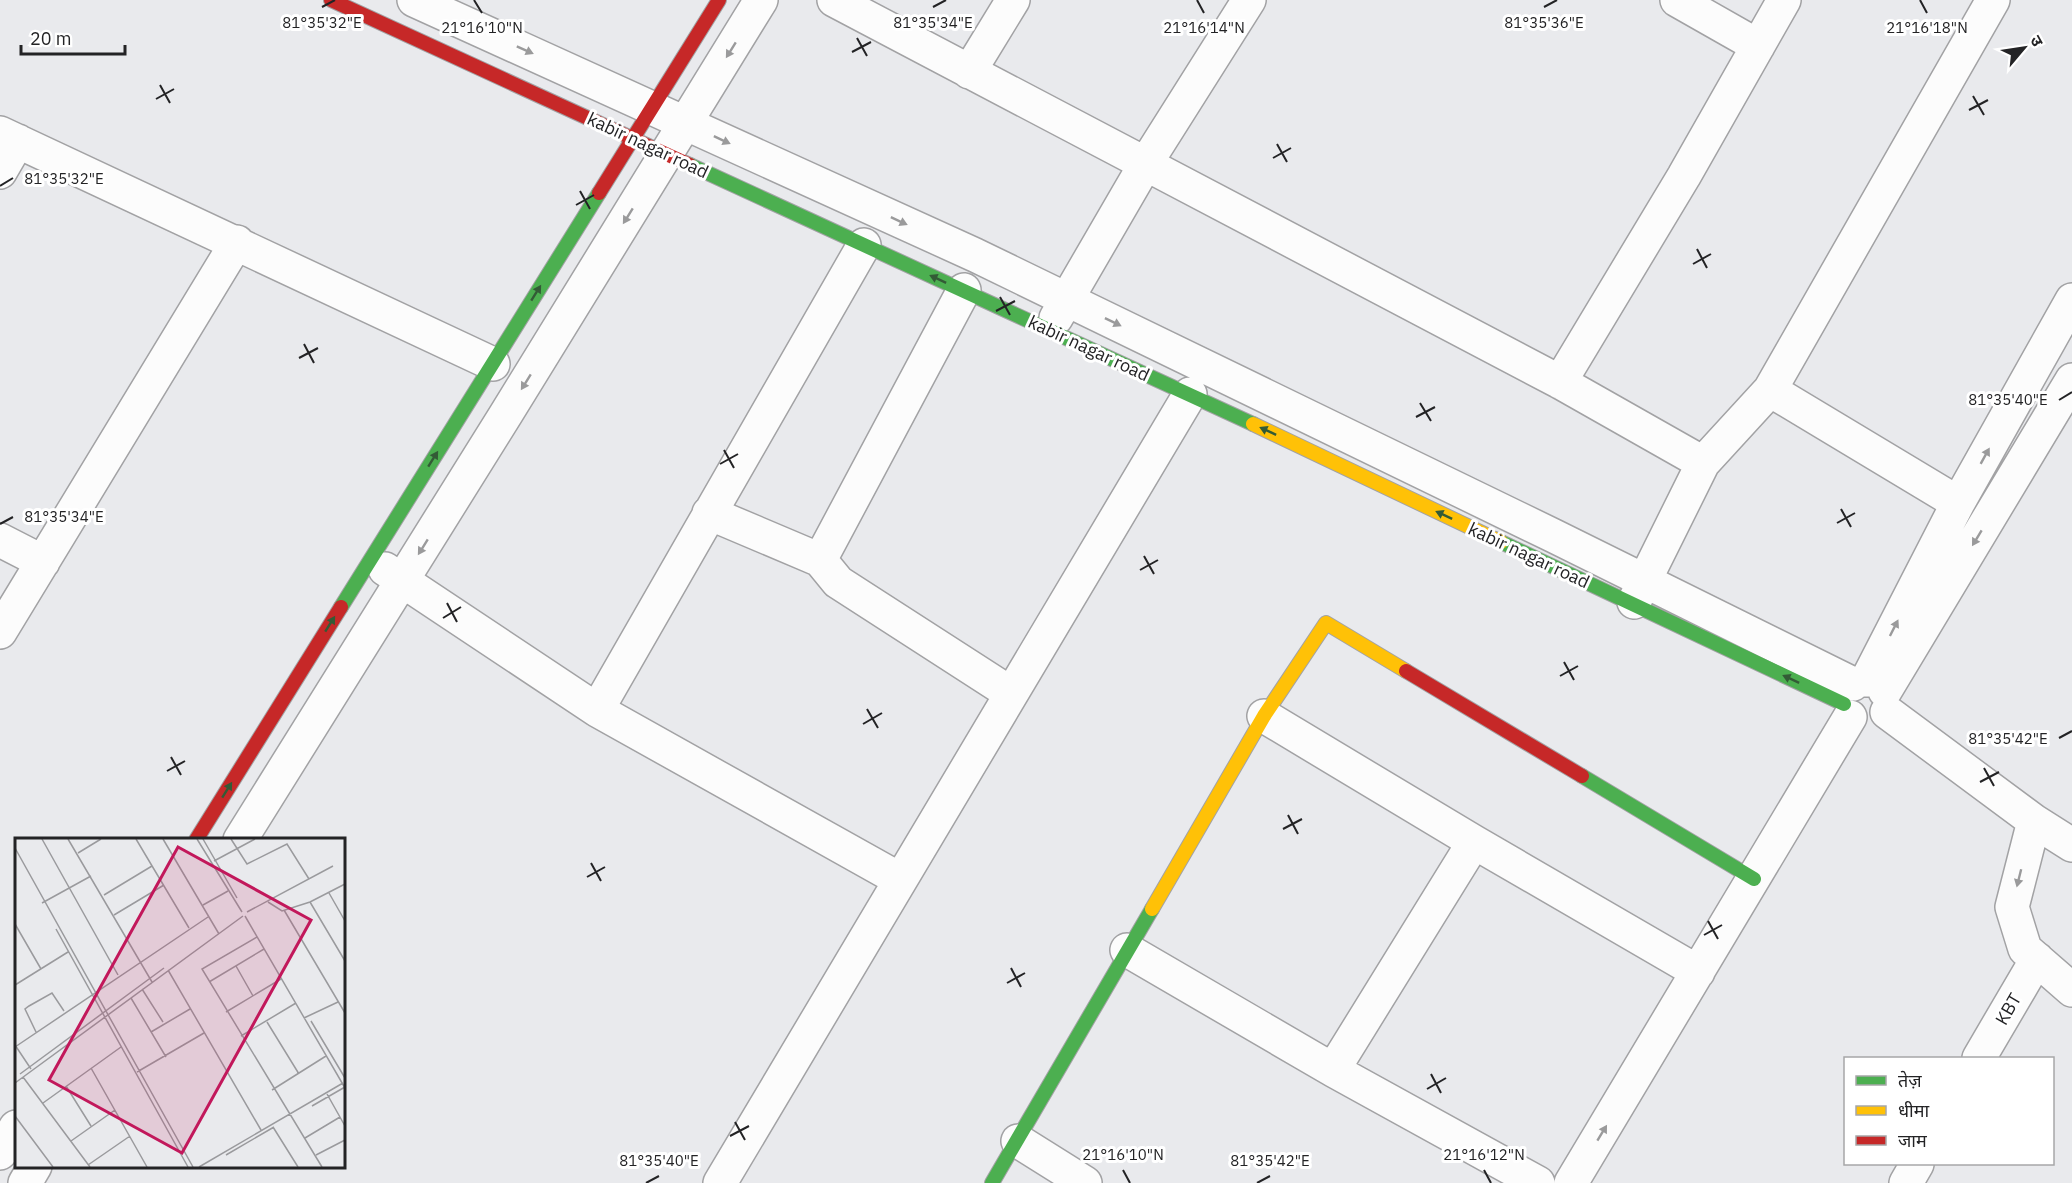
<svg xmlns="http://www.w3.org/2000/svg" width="2072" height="1183" viewBox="0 0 2072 1183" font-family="'IBM Plex Sans','Noto Sans Devanagari',sans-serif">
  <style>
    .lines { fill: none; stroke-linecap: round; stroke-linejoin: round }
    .street-casing { stroke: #a2a2a4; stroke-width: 36 }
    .fast-casing { stroke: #a2a2a4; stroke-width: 16 }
    .slow-casing { stroke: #a2a2a4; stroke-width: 16 }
    .jam-casing { stroke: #a2a2a4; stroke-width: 16 }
    .street { stroke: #fcfcfc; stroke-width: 33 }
    .fast { stroke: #4caf50; stroke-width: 14 }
    .slow { stroke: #ffc107; stroke-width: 14 }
    .jam { stroke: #c62828; stroke-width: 14 }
    .oneway { fill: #9a9a9b }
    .oneway2 { fill: #335b36 }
    .ticks { fill: none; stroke: #232325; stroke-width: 2 }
    .labels { text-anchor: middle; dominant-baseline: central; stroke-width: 6; stroke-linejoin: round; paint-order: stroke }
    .street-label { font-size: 18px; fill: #232325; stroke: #fff }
    .inset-road { fill: none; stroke: #9a9a9d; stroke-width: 1.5 }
    .view { fill: #c2185b; fill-opacity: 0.15; stroke: #c2185b; stroke-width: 3 }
    .inset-edge { fill: none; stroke: #232325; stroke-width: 3 }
    .ticks-label { font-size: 15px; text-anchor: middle; fill: #232325; stroke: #fff; stroke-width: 6; stroke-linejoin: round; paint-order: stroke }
  </style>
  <rect width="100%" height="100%" fill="#e9eaed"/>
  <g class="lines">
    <defs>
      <path id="street" d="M414,0L975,255L1552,535L1853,684
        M834,0L1560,382L1703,463
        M1677,0L1758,46
        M969,72L1013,0
        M0,133L493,364
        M0,172L18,141
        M1056,318L1146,163L1249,0
        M1560,382L1684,176L1784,0
        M1770,390L1958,503
        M709,513L820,560L838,582L1010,693
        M0,540L43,562
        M820,560L964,290
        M385,569L597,710L899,879
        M1634,602L1703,463L1770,390L1993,0
        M0,632L237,242
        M1867,680L1958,503L2072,300
        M1885,691L2072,380
        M597,710L864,245
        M1887,712L2034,821L2072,845
        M1264,716L1474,842L1698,972
        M2034,821L2012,907L2025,949L2072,990
        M240,840L506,414L761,0
        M1127,950L1333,1070L1538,1183
        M1979,1058L2037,959
        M1333,1070L1474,842
        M1018,1141L1085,1183
        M0,1153L16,1127
        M25,1183L35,1166
        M720,1183L1190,394
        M1571,1183L1850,717
        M1906,1183L1917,1164"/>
      <path id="fast" d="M690,165L1253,424
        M1501,542L1844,704
        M341,607L599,193
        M1582,776L1754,879
        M992,1183L1152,909"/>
      <path id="slow" d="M1253,424L1501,542
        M1152,909L1264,716L1326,623L1406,671"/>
      <path id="jam" d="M331,0L690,165
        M599,193L719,0
        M1406,671L1582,776
        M196,840L341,607"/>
    </defs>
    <!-- street casing -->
    <use href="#street" class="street-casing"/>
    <!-- fast casing -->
    <use href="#fast" class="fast-casing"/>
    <!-- slow casing -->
    <use href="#slow" class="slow-casing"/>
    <!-- jam casing -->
    <use href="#jam" class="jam-casing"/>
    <!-- street -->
    <use href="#street" class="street"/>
    <!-- fast -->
    <use href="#fast" class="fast"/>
    <!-- slow -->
    <use href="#slow" class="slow"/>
    <!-- jam -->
    <use href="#jam" class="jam"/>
  </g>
  <!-- one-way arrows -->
  <defs><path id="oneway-solid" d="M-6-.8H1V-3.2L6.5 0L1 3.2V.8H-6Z" transform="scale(1.5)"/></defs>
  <g class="oneway">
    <use href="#oneway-solid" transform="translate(525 50) rotate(24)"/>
    <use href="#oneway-solid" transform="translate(731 50) rotate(122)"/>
    <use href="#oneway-solid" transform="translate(722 140) rotate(25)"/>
    <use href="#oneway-solid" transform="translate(628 216) rotate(122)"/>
    <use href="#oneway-solid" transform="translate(899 221) rotate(25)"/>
    <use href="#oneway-solid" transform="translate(1113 322) rotate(26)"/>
    <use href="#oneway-solid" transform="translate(526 382) rotate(122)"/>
    <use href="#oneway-solid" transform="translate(1985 456) rotate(-61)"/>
    <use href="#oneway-solid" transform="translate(1977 538) rotate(121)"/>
    <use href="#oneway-solid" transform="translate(423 547) rotate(122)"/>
    <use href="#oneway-solid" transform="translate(1894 628) rotate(-63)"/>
    <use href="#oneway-solid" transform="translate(2019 878) rotate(104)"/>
    <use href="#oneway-solid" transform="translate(1602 1133) rotate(-59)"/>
  </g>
  <g class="oneway2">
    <use href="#oneway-solid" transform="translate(938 279) rotate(-155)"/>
    <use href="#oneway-solid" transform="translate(536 293) rotate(-58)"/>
    <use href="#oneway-solid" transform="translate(1268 431) rotate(-155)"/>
    <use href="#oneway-solid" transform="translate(433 459) rotate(-58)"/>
    <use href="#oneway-solid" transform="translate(1444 515) rotate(-155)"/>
    <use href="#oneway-solid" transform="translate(330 624) rotate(-58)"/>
    <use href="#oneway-solid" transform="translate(1791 679) rotate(-155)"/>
    <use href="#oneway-solid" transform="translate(227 790) rotate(-58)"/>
  </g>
  <!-- ticks -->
  <path class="ticks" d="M474,0L482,13M1197,0L1204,13M1920,0L1927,13M322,7L335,0M933,7L946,0M1544,7L1557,0M857,38L867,56M852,52L871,42M160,85L170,103M1973,96L1984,115M156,99L174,89M1969,110L1988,100M1277,144L1287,162M1273,158L1291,148M0,186L13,178M580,191L590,209M576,205L594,195M1697,249L1707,268M1693,264L1711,254M1000,297L1010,315M996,311L1015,301M304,344L314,363M299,358L318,348M2059,400L2072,392M1420,403L1431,421M1416,417L1435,407M724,450L734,468M720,464L738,454M1841,509L1851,527M1837,523L1855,513M0,524L13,517M1144,556L1154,574M1140,570L1158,560M447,603L457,622M443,618L461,607M1564,662L1574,680M1560,676L1578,666M867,709L878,728M863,724L882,713M2059,738L2072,731M171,757L181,775M1984,768L1994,786M167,771L185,761M1980,782L1999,772M1288,815L1298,834M1283,829L1302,819M591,863L601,881M587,877L605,867M1708,921L1718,939M1704,935L1722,925M1011,968L1021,987M1007,983L1025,973M1431,1074L1441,1093M1427,1089L1446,1078M735,1122L745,1140M730,1136L749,1126M1123,1170L1130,1183M1484,1170L1491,1183M646,1183L659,1176M1257,1183L1270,1176"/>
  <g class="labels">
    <!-- street labels -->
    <g class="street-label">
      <text transform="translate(648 145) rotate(25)">kabir nagar road</text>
      <text transform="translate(1089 348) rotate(25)">kabir nagar road</text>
      <text transform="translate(1529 555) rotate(25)">kabir nagar road</text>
      <text transform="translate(2008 1009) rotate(-60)">KBT</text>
    </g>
  </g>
  <!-- overview -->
  <g transform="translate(15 838)">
    <rect width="330" height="330" fill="#e9eaed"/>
    <path class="inset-road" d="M27,1L103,137M53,1L137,144M121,1L174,90M148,1L204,96M182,1L227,74M188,1L222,60M216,1L232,26L272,6L294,41M0,10L178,329M63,15L86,1M199,23L240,1M314,55L330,83M89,57L137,28M253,64L267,73L295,64L330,46M295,64L330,123M27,65L76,38M188,67L213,53M269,72L330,175M232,74L318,28M99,77L149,47M230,78L330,250M0,86L26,131M41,91L173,329M242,99L187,131L307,329M221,128L238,158M153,132L246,292M194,144L249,111M0,147L53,114M127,151L148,184M116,160L151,219M211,174L266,141M289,180L323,164M296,183L330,240M252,184L284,236M21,194L10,171L14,168L37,155L49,173M136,194L175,171M226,198L281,165M0,207L16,231M0,209L193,79M76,230L132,329M122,234L189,195M5,236L149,130M8,239L75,329M0,245L228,78M51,248L76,288M257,252L311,218M312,256L330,288M28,265L106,209M297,268L330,249M0,278L38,329M258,289L283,329M290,300L325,279M56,303L100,272M211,317L259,289M301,317L330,302M73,327L115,298M184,329L328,245"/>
    <path class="view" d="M163,9L296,82L167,315L34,242Z"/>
    <rect width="330" height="330" class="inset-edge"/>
  </g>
  <g class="ticks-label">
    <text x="322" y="28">81°35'32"E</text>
    <text x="933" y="28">81°35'34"E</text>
    <text x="1544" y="28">81°35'36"E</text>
    <text x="482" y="33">21°16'10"N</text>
    <text x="1204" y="33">21°16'14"N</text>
    <text x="1927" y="33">21°16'18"N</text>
    <text x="64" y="184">81°35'32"E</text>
    <text x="2008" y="405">81°35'40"E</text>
    <text x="64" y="522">81°35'34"E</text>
    <text x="2008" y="744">81°35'42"E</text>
    <text x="1123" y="1160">21°16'10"N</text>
    <text x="1484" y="1160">21°16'12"N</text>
    <text x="659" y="1166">81°35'40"E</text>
    <text x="1270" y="1166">81°35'42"E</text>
  </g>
  <!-- legend -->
  <rect x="1844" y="1057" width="210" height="108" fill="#ffffff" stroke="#a7a7a8" stroke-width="1.5"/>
  <rect x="1856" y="1076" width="30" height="9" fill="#4caf50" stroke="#a7a7a8" stroke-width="1.5"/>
  <text x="1898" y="1087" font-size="18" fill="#232325">तेज़</text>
  <rect x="1856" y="1106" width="30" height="9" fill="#ffc107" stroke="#a7a7a8" stroke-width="1.5"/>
  <text x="1898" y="1117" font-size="18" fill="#232325">धीमा</text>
  <rect x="1856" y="1136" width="30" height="9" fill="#c62828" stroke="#a7a7a8" stroke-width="1.5"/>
  <text x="1898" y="1147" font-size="18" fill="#232325">जाम</text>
  <!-- north arrow -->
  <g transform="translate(2024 48) rotate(61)" stroke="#ffffff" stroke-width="4.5" paint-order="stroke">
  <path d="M0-4.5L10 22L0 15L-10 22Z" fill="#232325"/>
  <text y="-9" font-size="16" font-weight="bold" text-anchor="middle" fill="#232325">उ</text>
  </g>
  <!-- scale -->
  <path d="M21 45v9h104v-9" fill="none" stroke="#232325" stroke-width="3"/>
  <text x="30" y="45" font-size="18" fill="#232325" stroke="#ffffff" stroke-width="4.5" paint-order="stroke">20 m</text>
</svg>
